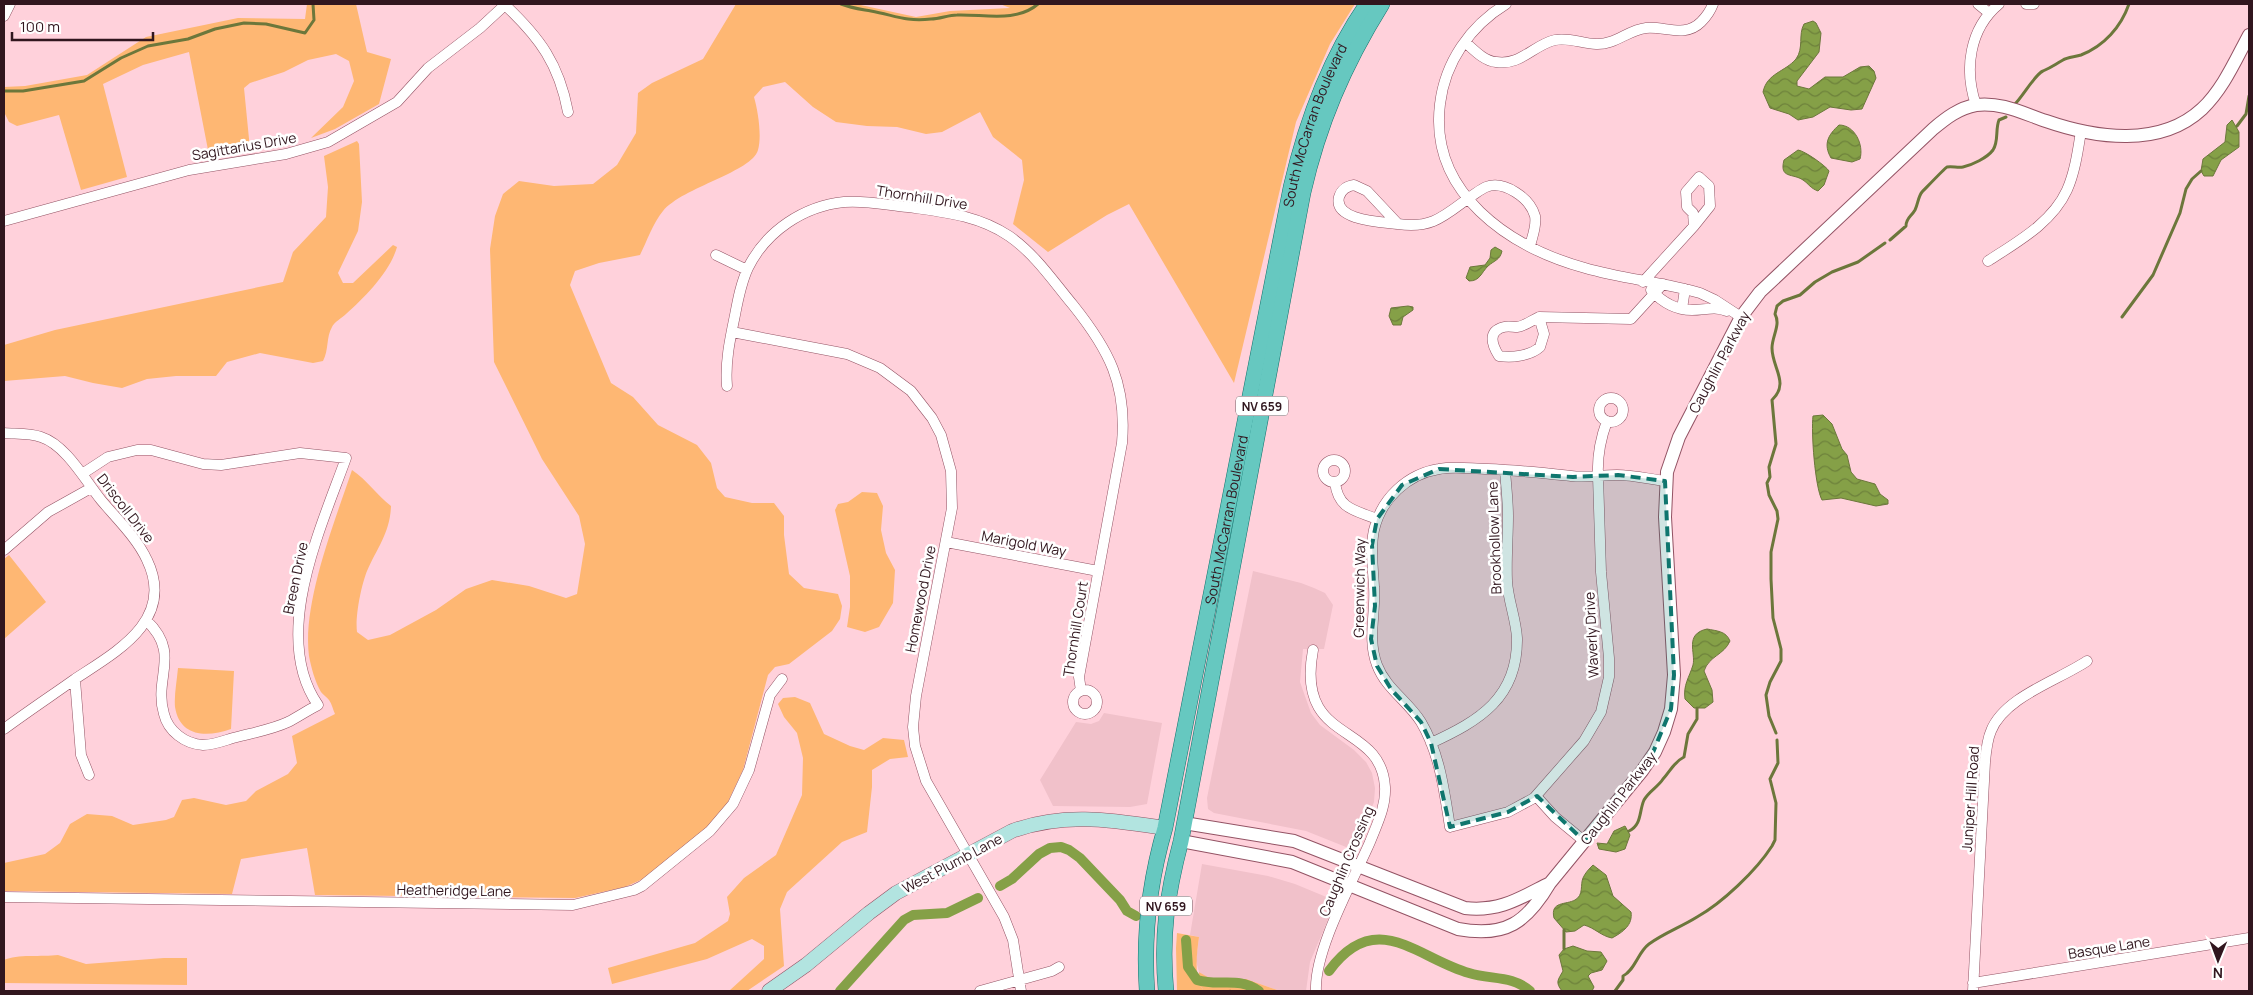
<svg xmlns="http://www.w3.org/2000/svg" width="2253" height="995" viewBox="0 0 2253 995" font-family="Manrope,sans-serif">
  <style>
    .built { fill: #f1c1ca }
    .green { fill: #feb773 }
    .forest { fill: url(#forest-firs) }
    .water { fill: url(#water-waves); stroke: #6c773b }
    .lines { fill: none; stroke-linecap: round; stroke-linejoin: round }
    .stream { stroke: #6c773b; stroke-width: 3 }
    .canal { stroke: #85a047; stroke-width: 10 }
    .minor-casing { stroke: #935364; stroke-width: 11 }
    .tertiary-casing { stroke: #935364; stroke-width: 14 }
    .secondary-casing { stroke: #935364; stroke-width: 15 }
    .primary-casing { stroke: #11726c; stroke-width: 16 }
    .minor { stroke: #fff; stroke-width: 10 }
    .tertiary { stroke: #fff; stroke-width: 12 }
    .secondary { stroke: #b2e4e0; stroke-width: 14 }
    .primary { stroke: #66c8c0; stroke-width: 15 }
    .marked { fill: #0f766e; fill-opacity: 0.2; stroke: #0f766e; stroke-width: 4; stroke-dasharray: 10 6; stroke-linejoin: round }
    .labels { text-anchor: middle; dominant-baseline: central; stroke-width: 5; stroke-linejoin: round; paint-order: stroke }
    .shield { fill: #fff; stroke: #6f5c62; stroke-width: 1 }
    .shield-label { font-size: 12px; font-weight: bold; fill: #31161e }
    .street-label { font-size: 14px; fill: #31161e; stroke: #fff }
  </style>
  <defs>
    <pattern id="forest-firs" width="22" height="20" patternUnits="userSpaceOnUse" patternTransform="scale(1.25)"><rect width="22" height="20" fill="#feb773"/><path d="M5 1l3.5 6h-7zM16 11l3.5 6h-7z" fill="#da9d63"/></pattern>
    <pattern id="water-waves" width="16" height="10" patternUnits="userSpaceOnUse" patternTransform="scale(1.25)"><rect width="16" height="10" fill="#85a047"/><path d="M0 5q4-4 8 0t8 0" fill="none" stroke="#6d813b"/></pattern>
  </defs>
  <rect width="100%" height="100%" fill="#ffd1db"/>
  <!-- built -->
  <path class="built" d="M1253,571L1301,583L1314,588L1325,593L1333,605L1324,649H1303L1300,682L1311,713L1320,725L1354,750L1366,762L1372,773L1375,788L1374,802L1357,845L1351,849L1306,831L1214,813L1208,809L1207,798Z
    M1104,713L1162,723L1147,804L1130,807L1053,806L1040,780L1076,722L1091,724L1099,721Z
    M1202,864L1268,876L1295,884L1336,901L1310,962L1306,991H1280L1246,979H1210L1199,972L1196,961L1199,937L1190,935Z"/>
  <!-- green -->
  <path class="green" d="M307,4H356L367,52L391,59L379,104L335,129L311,138L343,107L354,81L349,61L336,54L308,60L284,72L250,83L244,88L250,149L209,155L189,52L143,65L103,84L127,177L81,190L59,115L17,126L9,122L4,112V87L25,86L87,75L146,37L238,18L305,19Z
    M736,4H856L916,17L950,11L1010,8L1000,4H1355L1330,44L1296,122L1234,383L1129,204L1107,215L1048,252L1013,224L1024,180L1022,160L993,137L980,112L942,132L926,134L897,127L867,126L836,122L813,107L785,82L763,87L754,97C758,111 762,136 758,150C752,172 683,187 663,211C653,223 647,241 640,255L599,263L575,271L570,285L611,383L633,397L658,425L697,445L711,463L717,488L725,497L752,503H774L784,516V535L789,574L804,588L838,594L842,606L840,619L832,631L789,664L775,667L768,675L743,770L726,806L712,824L645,878L625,887L575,898L315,895L307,848L241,859L232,894L4,891V863L45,854L60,843L70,824L87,814L112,816L133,825L166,820L174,817L182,800L194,798L226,805L246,801L256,791L288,774L297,763L292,736L335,714C333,710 332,704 329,700C327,697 323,695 321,692C315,682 311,667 309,656C302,603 335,521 352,470C367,480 377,495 391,506C390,533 377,548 367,571C361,586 355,617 357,632L368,640L390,635L436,610L466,589L492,580L529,586L566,598L577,594L585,544L579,516L542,459L494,362L490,249L495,216L503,194L519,181L554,186L593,184L617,165L636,133L638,93L652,83L703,59Z
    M357,141L359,144L362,202L358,231L338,273L343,283H353L393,245L397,247C390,272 365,297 346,314C342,318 334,322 332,327C326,337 329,350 323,361L313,363L260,353L227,362L216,376H176L147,379L122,388L93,383L65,376L4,381V345L55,330L283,282L293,252L326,217L328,187L324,156Z
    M862,492L877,493L883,506L881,530L886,553L895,570L893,603L879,627L865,632L847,627L850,607V576L835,510L838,504L848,502Z
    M9,555L46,602L4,639V559Z
    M178,668L234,671L231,729C208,737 180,738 175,707C174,695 177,680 178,668Z
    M795,697L810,703L824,734L850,746L864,750L883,738L904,740L908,757L890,759L872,770V787L867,832L842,842L787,892L780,909L784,966L747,991H729L764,959V946L752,939L707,959L612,984L608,968L695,943L728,921L730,914L727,897L744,878L776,855L802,795L803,758L797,733L784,717L778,704L783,698Z
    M1177,933L1199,937C1197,953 1193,978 1204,991H1177L1176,948Z
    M58,955L86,964L164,958H187V985L4,983V960C17,954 42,957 58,955Z"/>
  <!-- forest -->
  <path class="forest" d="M1199,972L1211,979H1246L1280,991H1204L1199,984Z"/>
  <!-- water -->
  <path class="water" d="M1813,21L1816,23L1821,33L1819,52L1797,81V86L1809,89L1825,77H1843L1860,67L1869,66L1874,71L1876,78L1862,109L1851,110L1830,107L1813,117L1798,120L1789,114L1770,108L1763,92C1767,73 1785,72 1796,59C1804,48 1798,35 1804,24Z
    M2232,120L2239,132V147L2221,160L2213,176H2204L2201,171L2203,159L2225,142L2227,125Z
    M1839,125C1855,125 1864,145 1860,159L1852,162L1831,158C1823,144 1828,135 1839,125Z
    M1798,150C1805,151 1826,166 1829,171L1824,185L1818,191C1810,188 1809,184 1803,180C1793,173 1779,179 1784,160Z
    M1495,247L1502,251C1500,260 1495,260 1488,266C1481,273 1480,281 1469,281L1466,278L1470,267L1485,265L1490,258L1491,250Z
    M1408,306L1413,307V310L1403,317L1401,325H1393L1389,316L1391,308Z
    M1823,415L1832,424L1842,449L1847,455L1851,472L1857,479L1875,484L1880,494L1888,500V504L1876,506L1841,498L1822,500C1815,487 1811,432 1813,416Z
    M1707,629C1717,631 1726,631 1730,641C1724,655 1709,656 1704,671L1712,690L1713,702L1705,708H1694L1685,699C1683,685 1689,678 1693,665C1696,653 1684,634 1707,629Z
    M1625,826L1630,835L1625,849L1616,852L1599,849L1597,843L1607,844L1614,831Z
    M1593,865L1606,875L1613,896L1631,912C1633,925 1623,932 1612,938C1601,936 1595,928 1584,925L1575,931L1566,932L1554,918C1550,901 1566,905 1575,900C1584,895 1580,885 1583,878C1585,873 1589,869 1593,865Z
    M1573,946L1587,951L1601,952L1607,961L1602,970L1591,973L1588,976L1594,987L1592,991H1562C1555,982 1558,980 1563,971L1559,955L1564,949Z"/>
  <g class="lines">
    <!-- stream -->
    <path class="stream" d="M841,4C851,8 860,9 871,11C894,15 905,22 931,19C940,19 948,15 957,15C984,14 1016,23 1038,4
      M4,91H23L84,81L121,58L148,46L188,39L215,29L244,23L266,24L305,33L314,20L313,4
      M2014,105C2022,98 2035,74 2043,71C2052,67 2054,65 2063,60C2067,57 2075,57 2081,55C2104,46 2121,27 2129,4
      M2237,126L2246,114L2249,96
      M1890,240L1906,226C1906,218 1911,217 1915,210C1918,204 1918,197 1922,192C1925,189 1945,168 1947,167C1952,166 1958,168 1963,167C1972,165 1987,158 1993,150C1999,141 1995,130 1999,120L2006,117
      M2122,317L2153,275L2180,213L2186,189L2192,179L2201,171
      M1776,733L1769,716L1766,695L1770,682L1781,661V649L1773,618L1771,579V552L1778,519L1777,511L1769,495L1767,483L1770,477L1769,467L1776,444L1772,400C1790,383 1772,368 1772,348C1772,336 1781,325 1775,314L1777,306L1783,301L1800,295L1815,282L1832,272L1858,262L1885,243
      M1629,831C1642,825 1639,811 1644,800C1649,791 1658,787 1663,779C1671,770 1674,762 1684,757L1688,734L1697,719V708
      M1564,949V930
      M1615,991L1623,980V976C1635,970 1638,952 1649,944C1664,933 1681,927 1697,917C1722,903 1756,871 1772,846L1775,840L1776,803L1770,779L1778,763L1777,740"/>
    <!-- canal -->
    <path class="canal" d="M1000,886L1012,879L1039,854L1050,848L1061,847L1069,850L1080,858L1120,900L1127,911L1136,916
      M1186,940L1188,967L1197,980C1220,987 1238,976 1259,991
      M1329,971C1376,907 1417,958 1469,973C1491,980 1512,975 1530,991
      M840,991L904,920L913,915L947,913L978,898"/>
    <defs>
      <path id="minor" d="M1506,4C1470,26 1445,62 1440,104C1429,193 1509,247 1585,268C1623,279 1662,282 1700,293L1715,300L1741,317
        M1978,4L1989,13
        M2026,4H2034
        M505,5C540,38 559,64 568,112
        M4,16L10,4
        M1465,42C1474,50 1484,61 1496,62C1521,66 1533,45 1555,40C1569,37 1583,44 1596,44C1615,45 1628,30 1646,28C1665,26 1685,38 1701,22C1707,16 1710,12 1713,4
        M1976,105C1964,70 1969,29 1999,4
        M1699,177L1709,186L1710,206L1694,226L1693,213L1687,207L1686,192Z
        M1354,185L1367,191L1398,224C1383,222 1333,221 1339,197C1341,190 1347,186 1354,185Z
        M4,221L189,170L286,154L328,142L397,102L428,68L480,28L506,4
        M1398,224C1432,229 1444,216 1470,197C1475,194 1481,189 1486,187C1504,180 1530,198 1535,216C1537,226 1532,237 1530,246
        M716,255L747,270
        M1988,261C2017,242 2052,223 2067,190C2075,172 2078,150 2081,131
        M1643,282L1694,226
        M1651,290C1662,302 1675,310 1692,310C1705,310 1714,306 1727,311
        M1682,309L1685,289
        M1539,317L1544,334L1540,347C1530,356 1512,358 1499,356C1492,345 1487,331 1504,327C1508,326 1513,327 1517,327C1525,326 1532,320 1539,317Z
        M1539,317L1631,319L1663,284
        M732,332L847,354L880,368L911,391L932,418L941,435L951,471L952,508L916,696L913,727L915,746L926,781L1004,917L1013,940L1021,991
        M727,386C725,362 730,339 735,315C738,299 741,283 748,268C766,231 804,206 844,202C865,200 887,205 908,207C943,212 978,215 1009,236C1035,254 1053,281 1073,305C1109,350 1127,384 1122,443L1079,677L1081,691
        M1599 410a12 12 0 1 1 24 0a12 12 0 1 1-24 0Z
        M1607,421C1600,440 1597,456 1598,476L1601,572L1609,658V677L1601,712L1584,741L1534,798L1508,812L1450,827C1444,790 1440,754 1421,722C1408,701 1386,689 1377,665C1367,639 1376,613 1374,587C1373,568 1370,548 1374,530C1381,499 1407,474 1439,469C1455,466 1472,469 1488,469C1516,470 1543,473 1571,476C1586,478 1601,475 1617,475C1633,475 1649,479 1665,481
        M4,433C16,434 30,433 41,437C66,445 85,480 101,500C116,518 137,538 147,560C176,620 116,652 75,679C51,696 27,712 4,729
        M1323 471a11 11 0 1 1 22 0a11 11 0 1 1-22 0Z
        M82,474L108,457L137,450H151L203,464L221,465L300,453L346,458C321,528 270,636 318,705C308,710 298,717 288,722C271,730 251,733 233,738C223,741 213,745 203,745C185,744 168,731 164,714C153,677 182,654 146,620
        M1335,482C1338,509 1354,510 1377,519
        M946,542L1098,571
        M4,550L48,512L91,488
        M1313,650C1295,746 1381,720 1385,787C1386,807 1377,824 1370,842C1353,881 1314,950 1316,991
        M75,680L81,755L89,775
        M1073 702a12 12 0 1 1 24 0a12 12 0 1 1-24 0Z
        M1431,743C1479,721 1518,698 1517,638C1516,619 1508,600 1507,581C1506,559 1508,538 1508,516C1508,501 1506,485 1505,470
        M1536,796L1555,817L1584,841
        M4,897L573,905L634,890L642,886L710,831L733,804L749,770L770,695L782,679
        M1973,983L2249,938
        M980,991L1052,971L1059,967
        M1973,991L1985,762C1986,751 1987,740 1991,731C2004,697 2059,680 2087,661"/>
      <path id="tertiary" d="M1184,823L1294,841L1465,908C1500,912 1520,898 1550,883
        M1181,841L1292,862L1458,929C1506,938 1527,922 1550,883L1642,771L1655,752L1664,732L1671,709L1674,675L1665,517L1667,472L1679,437L1741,317L1760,292L1933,129C1946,118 1959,108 1976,105C2002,102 2022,113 2046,121C2095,138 2160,148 2202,109C2223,89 2235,61 2249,35"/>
      <path id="secondary" d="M769,991L806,965L869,913L896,893L1012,831C1065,812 1111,820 1165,828"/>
      <g id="primary">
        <path id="s1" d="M1147,991C1143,934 1149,883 1165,828L1291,187C1306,122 1329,59 1367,4"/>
        <path d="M1166,991C1161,936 1167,894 1181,841L1303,193C1319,123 1344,65 1382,4"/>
      </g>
    </defs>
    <!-- minor casing -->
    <use href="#minor" class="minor-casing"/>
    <!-- tertiary casing -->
    <use href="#tertiary" class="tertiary-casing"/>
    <!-- secondary casing -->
    <use href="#secondary" class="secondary-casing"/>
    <!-- primary casing -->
    <use href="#primary" class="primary-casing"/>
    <!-- minor -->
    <use href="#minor" class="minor"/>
    <!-- tertiary -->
    <use href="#tertiary" class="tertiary"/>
    <!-- secondary -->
    <use href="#secondary" class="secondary"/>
    <!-- primary -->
    <use href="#primary" class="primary"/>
  </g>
  <!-- marked area -->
  <path class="marked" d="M1439,469L1573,477L1618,475L1665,481L1674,675L1671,709L1649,762L1584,841L1537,796L1508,812L1450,827L1431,743L1421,722L1391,689L1377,666L1371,639L1375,606L1372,545L1377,519L1402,485Z"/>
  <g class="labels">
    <!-- shield labels -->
    <g class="shield">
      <rect x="1236" y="396.5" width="52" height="19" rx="4"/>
      <rect x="1140" y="896.5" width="52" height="19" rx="4"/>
    </g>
    <g class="shield-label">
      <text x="1262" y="406">NV 659</text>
      <text x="1166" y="906">NV 659</text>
    </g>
    <!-- street labels -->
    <g class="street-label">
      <text stroke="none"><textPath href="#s1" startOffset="884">South McCarran Boulevard</textPath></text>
      <text transform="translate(244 146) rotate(-10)">Sagittarius Drive</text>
      <text transform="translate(922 197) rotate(9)">Thornhill Drive</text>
      <text transform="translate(1719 362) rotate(-62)">Caughlin Parkway</text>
      <text transform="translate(126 508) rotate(52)">Driscoll Drive</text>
      <text stroke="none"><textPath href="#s1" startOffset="479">South McCarran Boulevard</textPath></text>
      <text transform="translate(1494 538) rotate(-92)">Brookhollow Lane</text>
      <text transform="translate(1024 543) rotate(11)">Marigold Way</text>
      <text transform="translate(295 578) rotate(-78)">Breen Drive</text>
      <text transform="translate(1359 588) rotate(-89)">Greenwich Way</text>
      <text transform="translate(920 599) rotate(-79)">Homewood Drive</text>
      <text transform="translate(1075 629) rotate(-81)">Thornhill Court</text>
      <text transform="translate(1591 635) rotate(-93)">Waverly Drive</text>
      <text transform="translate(1618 798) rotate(-52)">Caughlin Parkway</text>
      <text transform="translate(1970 799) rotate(-86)">Juniper Hill Road</text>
      <text transform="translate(1346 861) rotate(-67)">Caughlin Crossing</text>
      <text transform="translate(952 863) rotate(-28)">West Plumb Lane</text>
      <text transform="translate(454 890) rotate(1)">Heatheridge Lane</text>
      <text transform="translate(2109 947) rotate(-9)">Basque Lane</text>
    </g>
  </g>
  <!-- border -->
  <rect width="2253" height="995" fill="none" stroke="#31161e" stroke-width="10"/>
  <!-- north arrow -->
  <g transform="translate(2218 960) rotate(181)" stroke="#ffffff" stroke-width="4" paint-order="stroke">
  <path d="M0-4L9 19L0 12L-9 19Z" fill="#31161e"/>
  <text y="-8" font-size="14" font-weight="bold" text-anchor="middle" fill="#31161e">N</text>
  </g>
  <!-- scale -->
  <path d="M12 32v8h141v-8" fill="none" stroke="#31161e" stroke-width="2.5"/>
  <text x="20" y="32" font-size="15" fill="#31161e" stroke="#ffffff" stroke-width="4" paint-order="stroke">100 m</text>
</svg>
